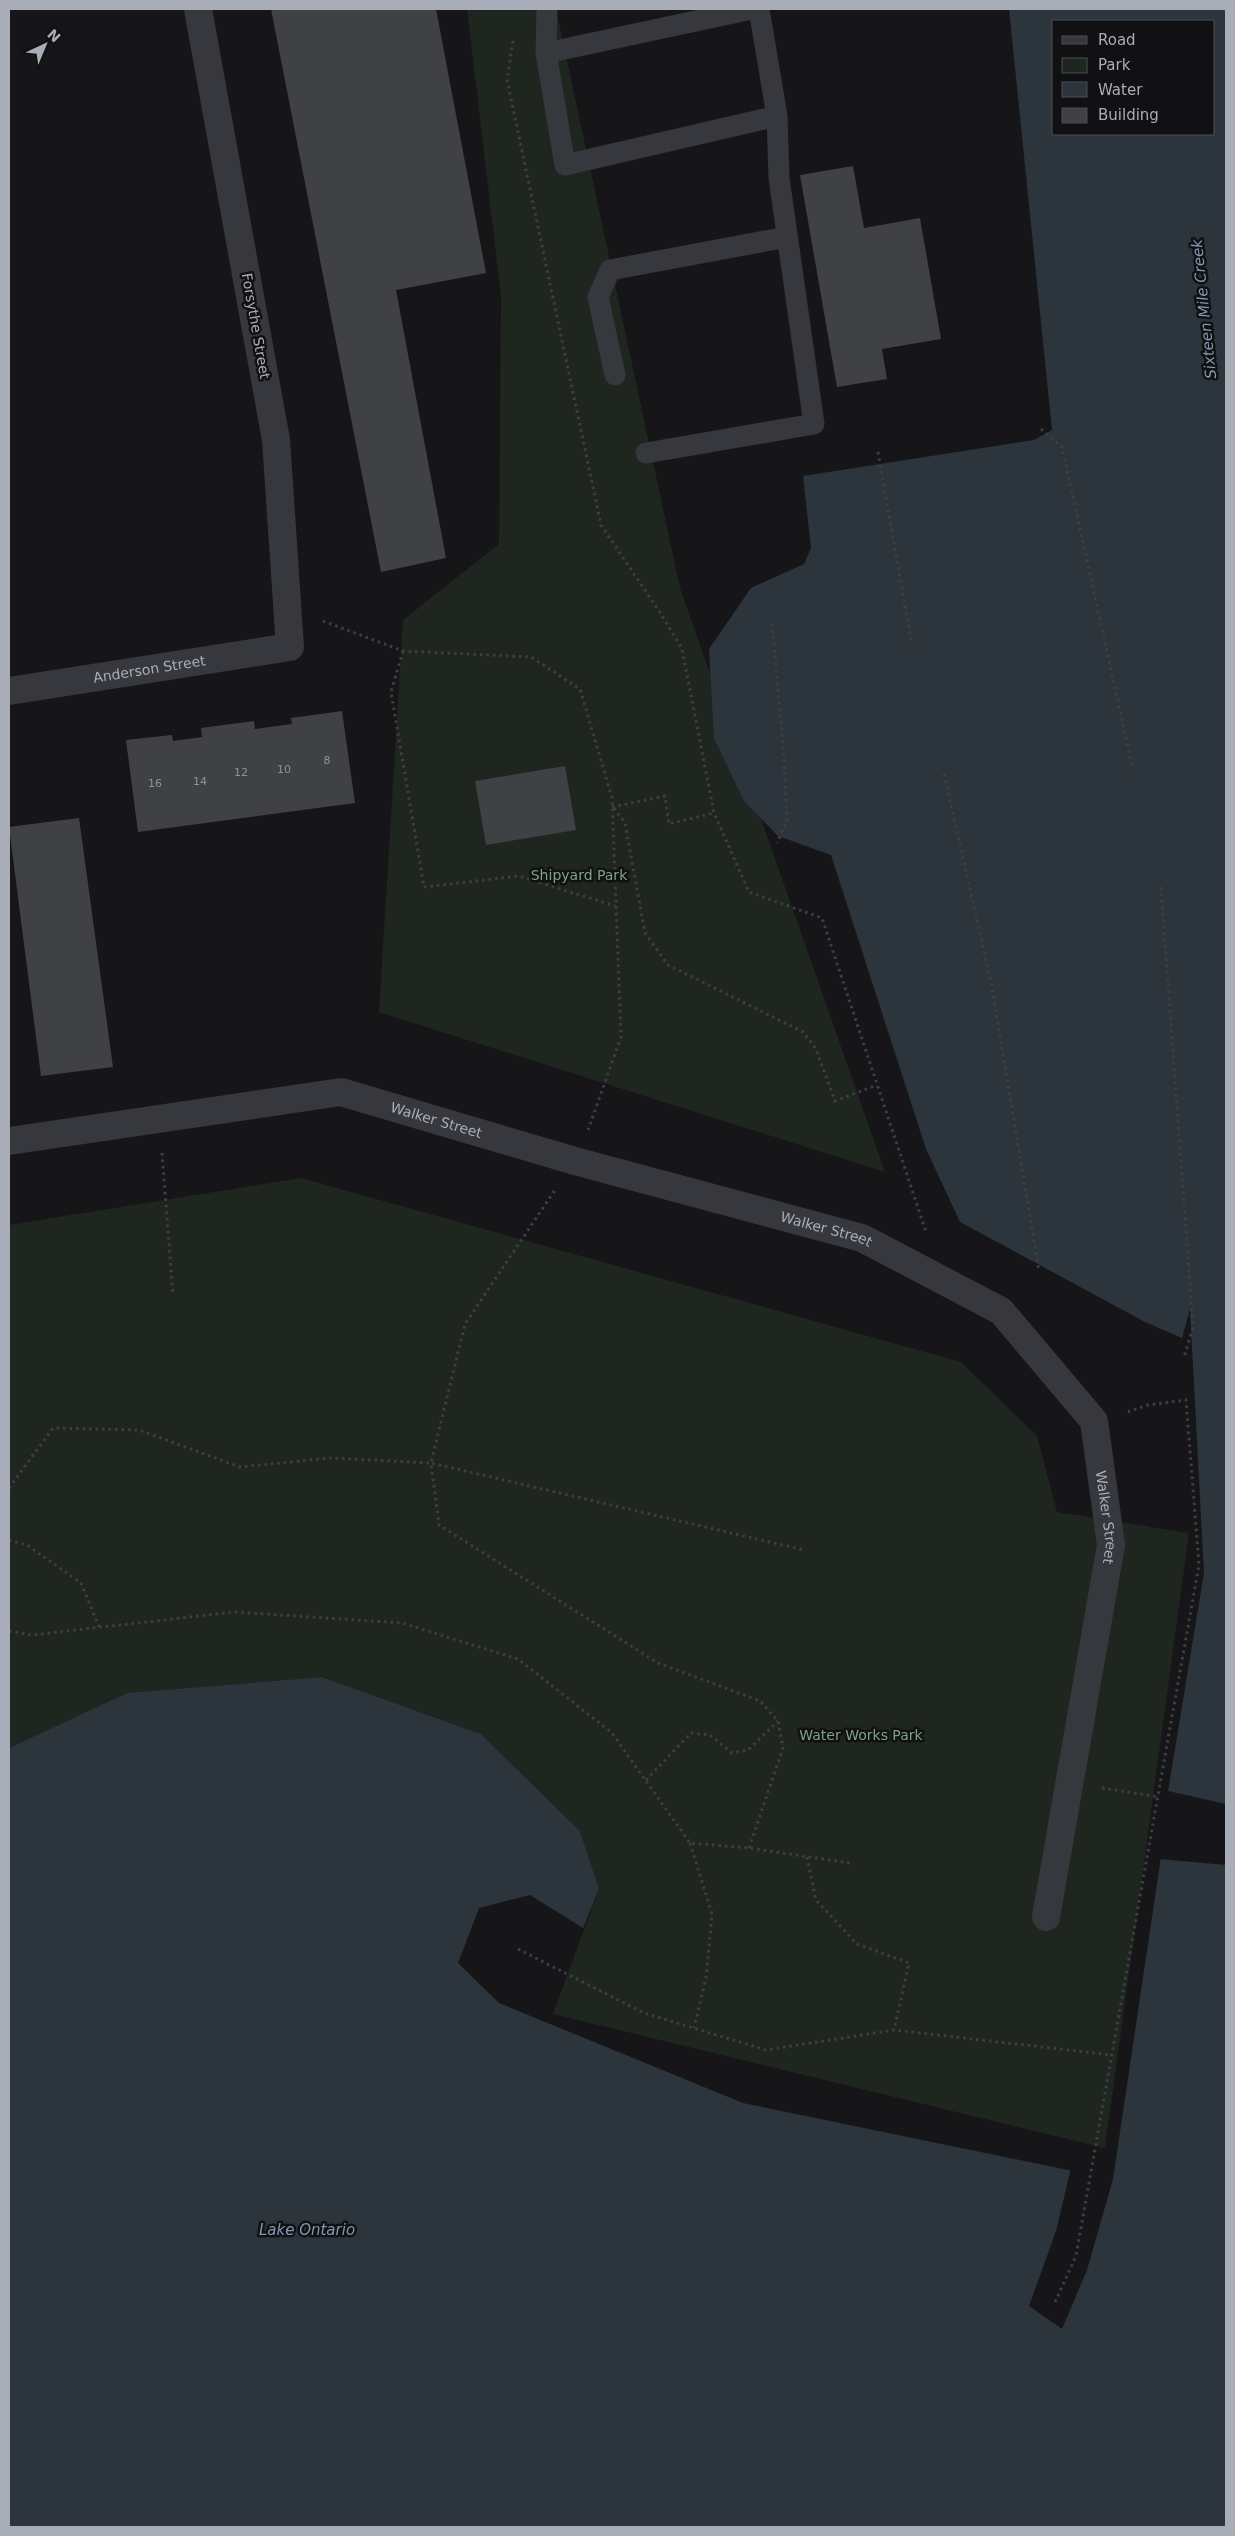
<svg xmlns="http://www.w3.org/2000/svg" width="1235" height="2536" viewBox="0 0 1235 2536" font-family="'DejaVu Sans',sans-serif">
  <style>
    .green { fill: #1e261f }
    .water { fill: #2c353c; fill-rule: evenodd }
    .pier { fill: #161618 }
    .building { fill: #404145 }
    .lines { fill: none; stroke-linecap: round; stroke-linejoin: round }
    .path { stroke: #3d3f44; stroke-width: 3; stroke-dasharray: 2.5 4; stroke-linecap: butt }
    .lane { stroke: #37383d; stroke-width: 21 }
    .street { stroke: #37383d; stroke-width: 28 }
    .labels { text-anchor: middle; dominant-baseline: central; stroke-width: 5; stroke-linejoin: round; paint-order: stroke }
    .number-label { font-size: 11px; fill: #8e929b }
    .street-label { font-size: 14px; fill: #a8adb8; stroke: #111113 }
    .park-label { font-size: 14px; fill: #7fa381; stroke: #111113 }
    .water-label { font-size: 15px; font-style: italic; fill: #7f9bb3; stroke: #111113 }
  </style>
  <rect width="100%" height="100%" fill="#161618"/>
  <!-- green -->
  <path class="green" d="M467,9H556L680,588L885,1172L379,1012L403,620L499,544L501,296Z
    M301,1178L961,1362L1037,1436L1057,1512L1189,1533L1105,2148L553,2014L599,1889L580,1831L481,1734L322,1677L127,1693L9,1748V1225Z"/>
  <!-- water -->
  <path class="water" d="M1009,9H1226V1804L1168,1791L1204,1573L1190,1309L1182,1338L1145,1322L960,1222L926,1149L831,855L778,836L744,801L714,738L709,649L751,588L804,564L811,548L803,476L1034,440L1052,430ZM1054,21H1214V134H1054Z
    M322,1677L481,1734L580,1831L599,1889L583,1928L530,1895L479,1908L458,1963L499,2003L743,2103L1112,2179L1159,1859L1226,1865V2527H9V1748L127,1693Z"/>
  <!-- pier -->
  <path class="pier" d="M1158,1857H1161L1113,2179L1087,2270L1062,2329L1029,2306L1056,2231L1071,2168L1110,2176Z"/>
  <!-- building -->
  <path class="building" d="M271,9H436L486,273L396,290L446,558L381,572Z
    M853,166L864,228L920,218L941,339L882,349L887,379L837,387L800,175Z
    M342,711L355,803L138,832L126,740L172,735L173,741L202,737L201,728L254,721L255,729L292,724L291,718Z
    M565,766L576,830L486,845L475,781Z
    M79,818L113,1067L41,1076L9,827Z"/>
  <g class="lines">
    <!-- path -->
    <path class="path" d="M513,41L507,80L601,525L661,614L682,649L714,813L749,892L822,918L926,1232
      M1041,429L1062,447L1133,770
      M878,452L912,645
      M323,621L403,651L531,657L580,689L612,798L621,1037L588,1130
      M772,624L783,743L787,821L777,843
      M403,651L391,692L424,887L519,876L615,906
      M944,774L991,982L1039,1271
      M612,807L665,796L669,824L714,813
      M614,808L625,823L645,933L668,965L803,1032L816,1049L835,1101L877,1085
      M1161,887L1193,1328L1184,1357
      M162,1153L173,1295
      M9,1488L53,1428L139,1430L240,1467L330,1458L431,1463L465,1324L555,1190
      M9,1540L27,1545L81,1583L99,1627
      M9,1631L32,1635L234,1612L402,1623L518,1659L612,1733L690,1843L749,1848L850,1863
      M646,1780L691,1733L710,1735L732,1753L748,1750L778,1721
      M1102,1788L1159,1797
      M690,1843L712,1914L706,1978L694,2028
      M749,1848L783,1748L778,1721L760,1701L658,1663L439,1525L431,1463L804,1550
      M807,1857L816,1900L857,1944L909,1963L894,2030
      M518,1949L644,2013L766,2050L894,2030L1112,2055
      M1055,2302L1076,2256L1199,1565L1186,1400L1148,1405L1127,1412"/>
    <!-- lane -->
    <path class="lane" d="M547,9L546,53L565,165L777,116
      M546,53L752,9
      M615,375L598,297L610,270L787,237
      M646,453L814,424L779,178L777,116L759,9"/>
    <!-- street -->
    <g class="street">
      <path id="s1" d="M9,691L290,647L276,440L198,9"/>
      <path id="s2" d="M9,1141L341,1092L575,1161L862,1238L1001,1311L1094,1421L1111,1545L1046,1917"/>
    </g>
  </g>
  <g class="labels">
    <!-- number labels -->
    <g class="number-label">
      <text x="327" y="760">8</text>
      <text x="284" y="769">10</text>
      <text x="241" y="772">12</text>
      <text x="200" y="781">14</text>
      <text x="155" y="783">16</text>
    </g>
    <!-- street labels -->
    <g class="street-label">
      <text transform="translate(256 326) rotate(80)">Forsythe Street</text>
      <text stroke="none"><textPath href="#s1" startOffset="142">Anderson Street</textPath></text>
      <text stroke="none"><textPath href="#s2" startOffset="435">Walker Street</textPath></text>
      <text stroke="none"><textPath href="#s2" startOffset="840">Walker Street</textPath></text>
      <text stroke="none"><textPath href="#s2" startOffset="1275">Walker Street</textPath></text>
    </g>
    <!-- park labels -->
    <g class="park-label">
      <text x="579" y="875">Shipyard Park</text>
      <text x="861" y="1735">Water Works Park</text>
    </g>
    <!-- water labels -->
    <g class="water-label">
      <text transform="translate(1204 309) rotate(-96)">Sixteen Mile Creek</text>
      <text x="307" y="2230">Lake Ontario</text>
    </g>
  </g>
  <!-- border -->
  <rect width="1235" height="2536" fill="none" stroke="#a8adb8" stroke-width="20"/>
  <!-- legend -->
  <rect x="1052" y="20" width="162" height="115" fill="#111113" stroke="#4d4f55"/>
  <rect x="1062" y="36" width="25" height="8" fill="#37383d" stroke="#4d4f55"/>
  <text x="1098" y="45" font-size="15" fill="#a8adb8">Road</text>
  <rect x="1062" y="58" width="25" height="15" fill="#1e261f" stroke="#4d4f55"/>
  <text x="1098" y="70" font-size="15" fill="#a8adb8">Park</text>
  <rect x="1062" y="82" width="25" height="15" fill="#2c353c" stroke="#4d4f55"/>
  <text x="1098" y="95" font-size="15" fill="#a8adb8">Water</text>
  <rect x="1062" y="108" width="25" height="15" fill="#404145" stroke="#4d4f55"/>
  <text x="1098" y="120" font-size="15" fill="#a8adb8">Building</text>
  <!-- north arrow -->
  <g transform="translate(45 45) rotate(44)" stroke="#111113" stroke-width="4" paint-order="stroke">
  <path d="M0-4L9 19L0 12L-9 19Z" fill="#a8adb8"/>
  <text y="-8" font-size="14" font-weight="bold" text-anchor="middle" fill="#a8adb8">N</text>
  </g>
</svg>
